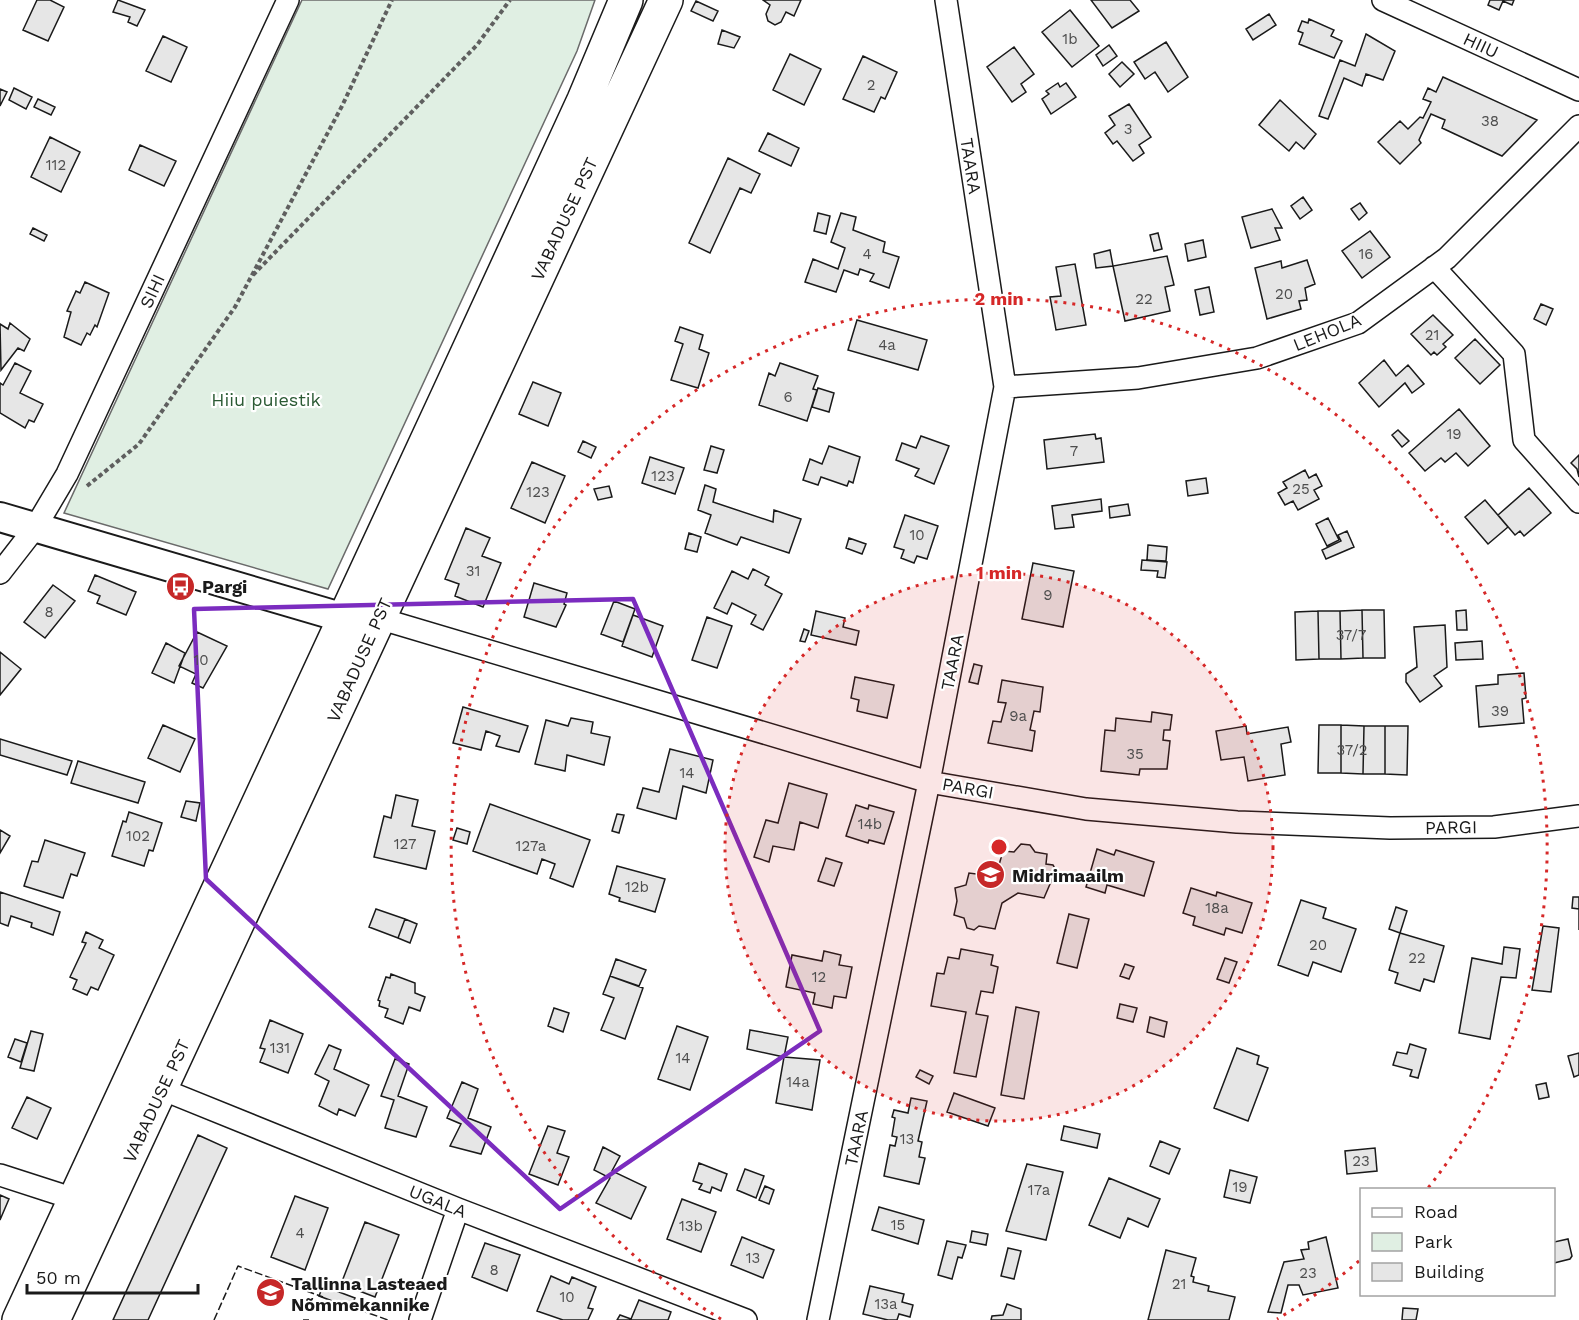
<svg xmlns="http://www.w3.org/2000/svg" width="1579" height="1320" viewBox="0 0 1579 1320" font-family="'Work Sans',sans-serif">
  <style>
    .green { fill: #e0efe3; stroke: #6a6a6a; stroke-width: 1.5 }
    .building { fill: #e6e6e6; stroke: #1a1a1a; stroke-width: 1.5 }
    .lines { fill: none; stroke-linecap: round; stroke-linejoin: round }
    .street-casing { stroke: #1a1a1a; stroke-width: 24 }
    .secondary-casing { stroke: #1a1a1a; stroke-width: 32 }
    .highway-casing { stroke: #1a1a1a; stroke-width: 36 }
    .path { stroke: #5f5f5f; stroke-width: 4; stroke-dasharray: 4.5 3; stroke-linecap: butt }
    .street { stroke: #fff; stroke-width: 21 }
    .secondary { stroke: #fff; stroke-width: 28 }
    .highway { stroke: #fff; stroke-width: 33 }
    .fence { stroke: #1a1a1a; stroke-width: 1.5; stroke-dasharray: 8 3; stroke-linecap: butt }
    .marked { fill: none; stroke: #7b2cbf; stroke-width: 4.5; stroke-linejoin: round }
    .ring { fill: none; stroke: #d62828; stroke-width: 3; stroke-dasharray: 3 6 }
    .labels { text-anchor: middle; dominant-baseline: central; stroke-width: 4.5; stroke-linejoin: round; paint-order: stroke }
    .number-label { font-size: 15px; fill: #4d4d4d }
    .street-label { font-size: 18px; fill: #1a1a1a; stroke: #fff }
    .park-label { font-size: 18px; fill: #2b5a34; stroke: #fff }
    .poi-label { font-size: 18px; font-weight: bold; fill: #1a1a1a; stroke: #fff; text-anchor: start }
    .centre { fill: #d62828; stroke: #fff; stroke-width: 3 }
    .ring-label { font-size: 18px; text-anchor: middle; font-weight: bold; fill: #d62828; stroke: #fff; stroke-width: 4.5; stroke-linejoin: round; paint-order: stroke }
  </style>
  <rect width="100%" height="100%" fill="#fff"/>
  <!-- green -->
  <path class="green" d="M302,0H595L577,51L328,589L64,513Z"/>
  <!-- building -->
  <path class="building" d="M37,0H50L64,7L48,41L23,30Z
    M118,0L145,10L137,26L128,22L130,17L113,12Z
    M801,0L794,16L786,12L781,22L775,25L768,21L766,14L770,5L763,0Z
    M1091,0H1130L1139,11L1112,28Z
    M1490,0H1514L1512,5L1503,1L1499,10L1488,5Z
    M696,1L718,11L713,21L691,11Z
    M1070,10L1099,46L1072,67L1042,32Z
    M1269,14L1276,25L1253,40L1246,29Z
    M1309,19L1334,30L1331,36L1342,41L1334,58L1299,44L1303,33L1298,31L1302,21L1308,23Z
    M722,30L740,37L734,48L718,44Z
    M1366,34L1395,51L1383,80L1366,74L1362,86L1344,78L1328,119L1319,116L1340,60L1355,66Z
    M163,36L187,47L171,82L146,71Z
    M1166,42L1188,77L1168,92L1155,72L1145,79L1134,62Z
    M1109,45L1117,56L1103,66L1096,55Z
    M1014,47L1034,74L1021,84L1026,92L1012,102L987,67Z
    M790,54L821,69L804,105L773,90Z
    M863,56L897,72L885,99L881,97L874,112L843,99Z
    M1122,62L1134,74L1120,87L1109,74Z
    M1443,77L1537,120L1502,156L1442,128L1445,120L1431,114L1419,140L1421,143L1400,164L1378,142L1400,121L1408,129L1420,117L1423,118L1431,102L1423,99L1428,88L1436,92Z
    M1058,83L1060,87L1066,83L1076,97L1051,114L1042,99L1049,94L1046,91Z
    M14,88L32,97L26,109L9,100Z
    M0,89L7,92L0,106Z
    M38,99L55,107L51,115L34,107Z
    M1280,100L1316,134L1304,149L1296,142L1289,151L1259,125Z
    M1129,104L1151,137L1139,145L1144,153L1133,161L1117,141L1113,144L1105,133L1115,125L1109,116Z
    M768,133L799,148L791,166L759,151Z
    M50,137L80,152L61,192L31,177Z
    M140,145L176,161L164,186L129,170Z
    M728,158L760,174L751,193L740,188L710,253L689,243Z
    M1303,197L1312,210L1300,219L1291,206Z
    M1360,203L1367,213L1359,220L1351,209Z
    M1272,209L1282,228H1275L1280,240L1251,248L1242,217Z
    M818,213L830,216L826,234L814,231Z
    M841,213L856,217L853,230L885,242L883,252L899,257L889,288L870,281L874,274L860,269L858,275L844,270L836,292L805,282L813,259L838,269L845,248L831,242Z
    M33,228L47,235L44,241L30,234Z
    M1370,231L1390,257L1362,278L1342,251Z
    M1158,233L1162,249L1154,251L1150,235Z
    M1203,240L1206,257L1188,261L1185,244Z
    M1110,250L1113,266L1096,268L1094,254Z
    M1167,256L1174,285L1165,287L1170,311L1125,321L1113,266Z
    M1307,260L1315,284L1305,288L1307,300L1299,301L1301,309L1267,319L1255,268L1281,261L1282,268Z
    M1075,264L1086,325L1056,330L1050,297L1061,296L1056,267Z
    M85,282L109,293L97,327L95,325L90,335L87,333L81,345L64,337L71,312L67,311L76,291L80,293Z
    M1209,287L1214,312L1200,315L1195,290Z
    M1541,304L1553,309L1546,325L1534,319Z
    M1433,315L1453,335L1443,344L1446,347L1437,355L1434,352L1431,355L1411,334Z
    M857,320L927,340L918,370L848,350Z
    M10,323L30,339L24,351L18,348L1,370L0,324L8,329Z
    M680,327L703,335L699,349L709,353L698,388L671,380L683,344L675,341Z
    M1475,339L1500,365L1480,384L1455,358Z
    M1384,360L1396,376L1408,365L1424,384L1412,393L1405,383L1379,407L1359,383Z
    M15,363L31,371L20,393L43,404L34,422L29,420L25,428L0,413V383L3,385Z
    M780,363L818,376L813,389L817,390L807,421L759,405L769,373L775,376Z
    M533,382L561,393L548,426L519,414Z
    M818,388L834,393L829,412L812,407Z
    M1459,409L1490,446L1468,466L1456,453L1445,462L1441,458L1425,471L1409,453Z
    M1398,430L1409,441L1402,447L1392,435Z
    M1095,434L1096,439L1101,438L1104,462L1047,469L1044,440Z
    M921,436L949,446L934,484L915,476L919,469L896,460L902,443L916,448Z
    M583,441L596,447L591,458L578,452Z
    M711,446L724,450L717,473L704,470Z
    M829,446L860,457L853,483L849,481L847,486L821,477L818,485L803,480L810,459L822,464Z
    M1579,455V477L1577,469L1571,463Z
    M650,457L684,468L675,494L642,483Z
    M532,462L565,476L545,523L511,508Z
    M1305,470L1309,478L1316,474L1322,486L1314,490L1319,499L1298,510L1293,501L1285,505L1278,493L1287,488L1283,482Z
    M1206,478L1208,493L1188,496L1186,481Z
    M705,485L716,489L713,502L773,522L774,510L801,519L789,553L741,537L737,545L705,533L711,515L698,510Z
    M609,486L612,497L598,500L594,489Z
    M1529,488L1551,513L1524,536L1520,531L1515,535L1498,515Z
    M1101,499L1102,511L1072,515L1074,527L1055,529L1052,506Z
    M1485,500L1508,527L1488,544L1465,517Z
    M1128,504L1130,515L1110,518L1109,507Z
    M905,515L938,526L927,559L917,556L914,563L901,558L904,550L894,547Z
    M1328,518L1339,540L1327,546L1316,524Z
    M466,528L490,538L482,556L501,563L483,607L455,596L459,584L445,579Z
    M1347,531L1354,547L1326,559L1322,550L1341,541L1338,535Z
    M689,533L701,537L697,552L685,549Z
    M849,538L866,544L862,554L846,548Z
    M1148,545L1167,547L1166,561L1147,560Z
    M1142,560L1167,562L1165,578L1157,577L1158,571L1141,570Z
    M1033,563L1074,571L1063,627L1022,619Z
    M753,569L769,577L765,585L782,594L763,630L751,624L756,615L732,603L727,614L714,608L732,571L748,579Z
    M95,575L136,592L126,615L97,603L100,596L88,591Z
    M534,583L567,593L564,604L566,605L556,627L524,617Z
    M53,585L75,601L45,638L24,622Z
    M614,601L635,609L623,642L601,634Z
    M1362,610H1384L1385,658H1363Z
    M1362,610L1363,658L1341,659L1340,611Z
    M1466,610L1467,630H1457L1456,611Z
    M816,611L845,618L843,627L859,631L856,645L811,635Z
    M1318,611H1340L1341,659H1319Z
    M1318,611L1319,659L1296,660L1295,612Z
    M633,615L663,626L652,657L622,646Z
    M707,617L732,626L717,668L692,660Z
    M1445,625L1447,667L1434,676L1442,686L1420,702L1406,682V674L1417,667L1414,627Z
    M804,629L809,631L805,642L800,641Z
    M197,632L227,646L203,688L192,683L196,674L179,666Z
    M1482,641L1483,659L1456,660L1455,643Z
    M166,643L185,653L174,683L152,673Z
    M0,652L21,669L0,695Z
    M974,664L982,666L978,684L969,682Z
    M1524,673L1526,698L1522,699L1524,723L1479,727L1476,686L1498,684V675Z
    M855,677L894,685L887,718L857,711L859,700L851,698Z
    M1002,680L1043,687L1040,712L1034,711L1030,730L1035,731L1032,751L988,743L993,721L1001,722L1006,703L998,702Z
    M463,707L528,726L519,752L496,746L500,736L486,731L481,750L453,743Z
    M1152,712L1172,715L1170,730H1164L1163,740L1170,741L1167,769H1140L1139,775L1101,771L1105,730L1115,731L1116,718L1151,722Z
    M571,718L593,722L591,733L610,737L604,765L567,755L565,771L535,764L546,720L568,726Z
    M163,725L195,739L180,772L148,758Z
    M1319,725H1341V773H1318Z
    M1341,725L1364,726L1363,774L1341,773Z
    M1246,726L1247,734L1288,727L1291,742L1281,744L1285,775L1248,781L1244,757L1221,760L1216,731Z
    M1364,726H1385V774H1363Z
    M1385,726H1408L1407,775L1385,774Z
    M0,739L72,761L67,775L0,755Z
    M670,749L713,760L706,793L683,786L676,819L637,808L643,788L659,792Z
    M78,761L145,782L138,803L71,783Z
    M789,783L827,794L818,828L800,822L794,850L773,846L769,862L754,857L766,820L778,823Z
    M396,795L418,800L412,826L435,831L426,869L374,857L384,816L391,818Z
    M186,801L200,803L196,821L181,817Z
    M490,804L590,840L573,887L550,878L555,864L542,859L537,874L473,851Z
    M856,805L868,809L869,805L894,812L884,844L869,840L868,843L846,836Z
    M129,812L162,823L153,851L149,850L144,866L112,856L123,821L126,822Z
    M617,814L624,815L619,833L612,831Z
    M457,828L470,832L467,844L453,840Z
    M0,830L10,836L0,853Z
    M45,840L85,853L77,876L71,874L63,898L24,886L32,861L38,862Z
    M1021,844L1030,845L1035,852L1047,854L1046,864L1053,865L1056,870L1044,898L1018,893L1002,903L995,929L979,926L974,930L967,928L964,918L954,915L957,901L955,888L966,885L969,873L984,875L999,865L1003,851L1014,852Z
    M1097,849L1114,855L1116,850L1154,862L1144,896L1107,885L1105,893L1086,887Z
    M826,858L842,863L834,886L818,881Z
    M617,866L665,879L655,912L619,901L620,898L609,894Z
    M1191,888L1216,896L1217,892L1252,903L1242,933L1226,928L1224,935L1193,925L1195,917L1183,913Z
    M0,892L60,912L53,935L31,927L32,923L11,916L8,926L0,923Z
    M1573,897H1579V930V909L1572,908Z
    M1301,900L1326,908L1323,918L1356,929L1341,972L1313,962L1308,976L1278,965Z
    M1396,907L1407,911L1400,933L1389,929Z
    M376,909L405,919L398,938L369,927Z
    M1069,914L1089,919L1077,968L1057,963Z
    M405,919L417,924L410,943L398,938Z
    M1543,926L1559,928L1551,992L1532,990Z
    M86,932L103,940L99,948L114,955L98,990L91,987L87,995L73,989L77,980L70,977L86,943L82,942Z
    M1400,933L1444,946L1434,982L1424,979L1420,991L1395,983L1398,973L1389,970Z
    M1504,947L1520,949L1516,978L1501,977L1490,1039L1459,1033L1472,958L1502,964Z
    M961,949L993,955L991,965L998,967L993,993L981,991L976,1014L988,1016L976,1077L954,1073L966,1012L931,1006L937,973L944,974L948,957L959,959Z
    M824,951L841,955L839,965L852,967L846,998L834,996L832,1008L813,1004L815,993L786,987L792,955L822,961Z
    M1225,958L1237,962L1229,983L1217,979Z
    M616,959L646,970L639,986L610,976Z
    M1125,964L1134,967L1129,979L1120,976Z
    M391,974L415,983V993L425,997L420,1011L409,1007L403,1024L385,1017L388,1009L379,1006L380,1001L378,1000L386,977L390,978Z
    M610,976L643,988L625,1039L601,1030L614,998L603,994Z
    M1120,1004L1137,1008L1133,1022L1117,1018Z
    M1016,1007L1039,1012L1024,1099L1001,1095Z
    M554,1008L569,1013L563,1032L548,1026Z
    M1150,1017L1167,1022L1164,1037L1147,1032Z
    M270,1020L303,1034L288,1073L260,1062L265,1049L260,1048Z
    M677,1026L708,1037L690,1090L658,1079Z
    M750,1030L788,1037L784,1057L747,1049Z
    M31,1031L43,1034L34,1071L20,1068Z
    M15,1039L27,1043L21,1062L8,1057Z
    M1410,1044L1426,1049L1418,1078L1410,1076L1412,1070L1393,1065L1397,1052L1407,1054Z
    M329,1045L341,1050L334,1069L369,1085L355,1116L339,1109L337,1115L319,1106L329,1081L315,1074Z
    M1237,1048L1259,1056L1257,1064L1268,1068L1248,1121L1214,1108Z
    M1579,1053V1075L1574,1077L1568,1056Z
    M784,1057L820,1060L812,1110L776,1103Z
    M395,1059L409,1064L398,1096L427,1107L416,1137L385,1128L394,1100L381,1096Z
    M920,1070L933,1076L929,1084L916,1077Z
    M462,1082L478,1089L468,1118L491,1127L481,1154L450,1146L461,1124L447,1118Z
    M1546,1083L1549,1097L1539,1099L1536,1085Z
    M954,1093L995,1108L988,1126L947,1112Z
    M27,1097L51,1108L37,1139L12,1128Z
    M911,1098L927,1101L918,1141L922,1142L919,1157L925,1158L919,1184L884,1176L890,1145L895,1146L897,1137L892,1136L895,1118L892,1117L894,1110L908,1113Z
    M548,1126L565,1131L557,1153L569,1157L558,1185L529,1174Z
    M1064,1126L1100,1134L1097,1148L1061,1140Z
    M198,1135L227,1148L148,1320H113Z
    M1160,1141L1180,1149L1169,1174L1150,1166Z
    M603,1147L620,1156L612,1171L646,1187L631,1219L596,1203L610,1178L594,1170Z
    M1375,1148L1377,1171L1347,1174L1345,1151Z
    M699,1163L727,1174L721,1191L712,1187L710,1193L699,1189L702,1184L693,1181Z
    M1027,1164L1063,1172L1046,1240L1006,1231Z
    M745,1169L764,1176L756,1198L737,1190Z
    M1230,1170L1257,1177L1250,1203L1224,1197Z
    M1109,1178L1160,1199L1148,1227L1128,1218L1120,1238L1089,1225Z
    M765,1186L774,1190L769,1204L759,1200Z
    M0,1195L9,1199L0,1220Z
    M295,1196L328,1208L305,1270L271,1257Z
    M682,1199L716,1212L701,1252L667,1239Z
    M879,1207L924,1220L918,1244L872,1230Z
    M365,1222L399,1235L375,1297L341,1284Z
    M972,1231L988,1234L986,1245L970,1242Z
    M742,1237L774,1250L763,1278L731,1265Z
    M1326,1237L1338,1288L1303,1295L1299,1285H1288L1281,1313L1268,1312L1284,1262L1304,1259L1301,1250L1309,1249L1308,1242Z
    M1568,1239L1572,1256L1570,1259L1554,1263V1242Z
    M947,1241L966,1245L962,1258L958,1257L952,1279L938,1275Z
    M485,1243L520,1255L507,1291L472,1277Z
    M1008,1248L1021,1251L1014,1279L1001,1276Z
    M1166,1250L1196,1258L1191,1276L1194,1277L1193,1282L1209,1286L1208,1291L1235,1297L1229,1320H1148Z
    M551,1276L569,1284L572,1277L596,1287L588,1308L593,1309L588,1320H563L537,1311Z
    M323,1286L355,1298L351,1308L319,1296Z
    M870,1286L904,1294L902,1302L913,1305L910,1317L899,1314L897,1320H888L863,1314Z
    M639,1300L671,1312L668,1320H617L620,1315L631,1319Z
    M1007,1304L1021,1309V1320H991L992,1316L1003,1315Z
    M1403,1308L1418,1309L1416,1320H1402Z"/>
  <g class="lines">
    <defs>
      <path id="street" d="M1383,0L1579,90
        M1434,267L1514,354L1524,440L1579,502
        M1005,387L1138,378L1257,358L1358,323L1447,258L1579,126
        M0,573L35,528L67,474L288,0
        M378,618L929,782L1086,809L1237,822L1390,828L1494,827L1579,816
        M149,1084L458,1209L746,1320
        M0,1175L59,1194L83,1205
        M420,1320L458,1209
        M818,1320L929,782L1005,387L946,0"/>
      <path id="secondary" d="M0,517L344,618H367"/>
      <path id="highway" d="M19,1320L449,393L584,100L626,0
        M53,1320L666,0"/>
    </defs>
    <!-- street casing -->
    <use href="#street" class="street-casing"/>
    <!-- secondary casing -->
    <use href="#secondary" class="secondary-casing"/>
    <!-- highway casing -->
    <use href="#highway" class="highway-casing"/>
    <!-- path -->
    <path class="path" d="M253,275L477,45L510,0
      M87,486L139,444L235,307L342,106L392,0"/>
    <!-- street -->
    <use href="#street" class="street"/>
    <!-- secondary -->
    <use href="#secondary" class="secondary"/>
    <!-- highway -->
    <use href="#highway" class="highway"/>
    <!-- fence -->
    <path class="fence" d="M349,1306L388,1320
      M214,1320L238,1266L323,1297
      M303,1320H309"/>
  </g>
  <!-- marked area -->
  <path class="marked" d="M633,599L820,1031L560,1209L206,879L194,609Z"/>
  <!-- distance rings -->
  <circle cx="999" cy="847" r="274" fill="#d62828" fill-opacity=".12"/>
  <g class="ring">
    <circle cx="999" cy="847" r="274"/>
    <path d="M1359 1261A548 548 0 0 1 1277 1319M721 1319A548 548 0 1 1 1428 1188"/>
  </g>
  <!-- icons -->
  <defs>
    <symbol id="bus-disc" viewBox="-11 -11 22 22"><circle r="9.5" fill="#c62828" stroke="#fff"/><path d="M-5-6H5V4H4V6H2V4H-2V6H-4V4H-5ZM-3.5-4V0h7V-4ZM-3.5 1.2v1.5H-2V1.2ZM2 1.2v1.5H3.5V1.2Z" fill="#fff"/></symbol>
    <symbol id="school-disc" viewBox="-11 -11 22 22"><circle r="9.5" fill="#c62828" stroke="#fff"/><path d="M0-5L7-2L0 1L-7-2ZM-4 1L0 2.5L4 1V4Q0 6-4 4Z" fill="#fff"/></symbol>
  </defs>
  <g fill-rule="evenodd">
    <use href="#bus-disc" x="164" y="570" width="33" height="33"/>
    <use href="#school-disc" x="974" y="858" width="33" height="33"/>
    <use href="#school-disc" x="254" y="1276" width="33" height="33"/>
  </g>
  <g class="labels">
    <!-- number labels -->
    <g class="number-label">
      <text x="1070" y="39">1b</text>
      <text x="871" y="85">2</text>
      <text x="1490" y="121">38</text>
      <text x="1128" y="129">3</text>
      <text x="56" y="165">112</text>
      <text x="867" y="254">4</text>
      <text x="1366" y="254">16</text>
      <text x="1284" y="294">20</text>
      <text x="1144" y="299">22</text>
      <text x="1432" y="335">21</text>
      <text x="887" y="345">4a</text>
      <text x="788" y="397">6</text>
      <text x="1454" y="434">19</text>
      <text x="1074" y="451">7</text>
      <text x="663" y="476">123</text>
      <text x="1301" y="489">25</text>
      <text x="538" y="492">123</text>
      <text x="917" y="535">10</text>
      <text x="473" y="571">31</text>
      <text x="1048" y="595">9</text>
      <text x="49" y="612">8</text>
      <text x="1351" y="635">37/7</text>
      <text x="201" y="660">10</text>
      <text x="1500" y="711">39</text>
      <text x="1018" y="716">9a</text>
      <text x="1352" y="750">37/2</text>
      <text x="1135" y="754">35</text>
      <text x="687" y="773">14</text>
      <text x="870" y="824">14b</text>
      <text x="138" y="836">102</text>
      <text x="405" y="844">127</text>
      <text x="531" y="846">127a</text>
      <text x="637" y="887">12b</text>
      <text x="1217" y="908">18a</text>
      <text x="1318" y="945">20</text>
      <text x="1417" y="958">22</text>
      <text x="819" y="977">12</text>
      <text x="280" y="1048">131</text>
      <text x="683" y="1058">14</text>
      <text x="798" y="1082">14a</text>
      <text x="907" y="1139">13</text>
      <text x="1361" y="1161">23</text>
      <text x="1240" y="1187">19</text>
      <text x="1039" y="1190">17a</text>
      <text x="898" y="1225">15</text>
      <text x="691" y="1226">13b</text>
      <text x="300" y="1233">4</text>
      <text x="753" y="1258">13</text>
      <text x="494" y="1270">8</text>
      <text x="1308" y="1273">23</text>
      <text x="1179" y="1284">21</text>
      <text x="567" y="1297">10</text>
      <text x="886" y="1304">13a</text>
    </g>
    <!-- street labels -->
    <g class="street-label">
      <text transform="translate(1481 45) rotate(25)">HIIU</text>
      <text transform="translate(971 166) rotate(81)">TAARA</text>
      <text transform="translate(564 219) rotate(-65)">VABADUSE PST</text>
      <text transform="translate(152 291) rotate(-65)">SIHI</text>
      <text transform="translate(1327 332) rotate(-22)">LEHOLA</text>
      <text transform="translate(359 660) rotate(-66)">VABADUSE PST</text>
      <text transform="translate(952 662) rotate(-79)">TAARA</text>
      <text transform="translate(968 788) rotate(10)">PARGI</text>
      <text transform="translate(1451 827) rotate(-1)">PARGI</text>
      <text transform="translate(156 1101) rotate(-65)">VABADUSE PST</text>
      <text transform="translate(856 1138) rotate(-78)">TAARA</text>
      <text transform="translate(438 1201) rotate(22)">UGALA</text>
    </g>
    <!-- park labels -->
    <g class="park-label">
      <text x="266" y="399">Hiiu puiestik</text>
    </g>
    <!-- poi labels -->
    <g class="poi-label">
      <text x="202" y="586">Pargi</text>
      <text x="1012" y="875">Midrimaailm</text>
      <text x="291" y="1283">Tallinna Lasteaed<tspan x="291" dy="21">Nõmmekannike</tspan></text>
    </g>
  </g>
  <circle cx="999" cy="847" r="9" class="centre"/>
  <g class="ring-label">
    <text x="999" y="305">2 min</text>
    <text x="999" y="579">1 min</text>
  </g>
  <!-- legend -->
  <rect x="1360" y="1188" width="195" height="108" fill="#ffffff" stroke="#a3a3a3" stroke-width="1.5"/>
  <rect x="1372" y="1208" width="30" height="9" fill="#ffffff" stroke="#a3a3a3" stroke-width="1.5"/>
  <text x="1414" y="1218" font-size="18" fill="#1a1a1a">Road</text>
  <rect x="1372" y="1233" width="30" height="18" fill="#e0efe3" stroke="#a3a3a3" stroke-width="1.5"/>
  <text x="1414" y="1248" font-size="18" fill="#1a1a1a">Park</text>
  <rect x="1372" y="1263" width="30" height="18" fill="#e6e6e6" stroke="#a3a3a3" stroke-width="1.5"/>
  <text x="1414" y="1278" font-size="18" fill="#1a1a1a">Building</text>
  <!-- scale -->
  <path d="M27 1284v9h171v-9" fill="none" stroke="#1a1a1a" stroke-width="3"/>
  <text x="36" y="1284" font-size="18" fill="#1a1a1a" stroke="#ffffff" stroke-width="4.5" paint-order="stroke">50 m</text>
</svg>
